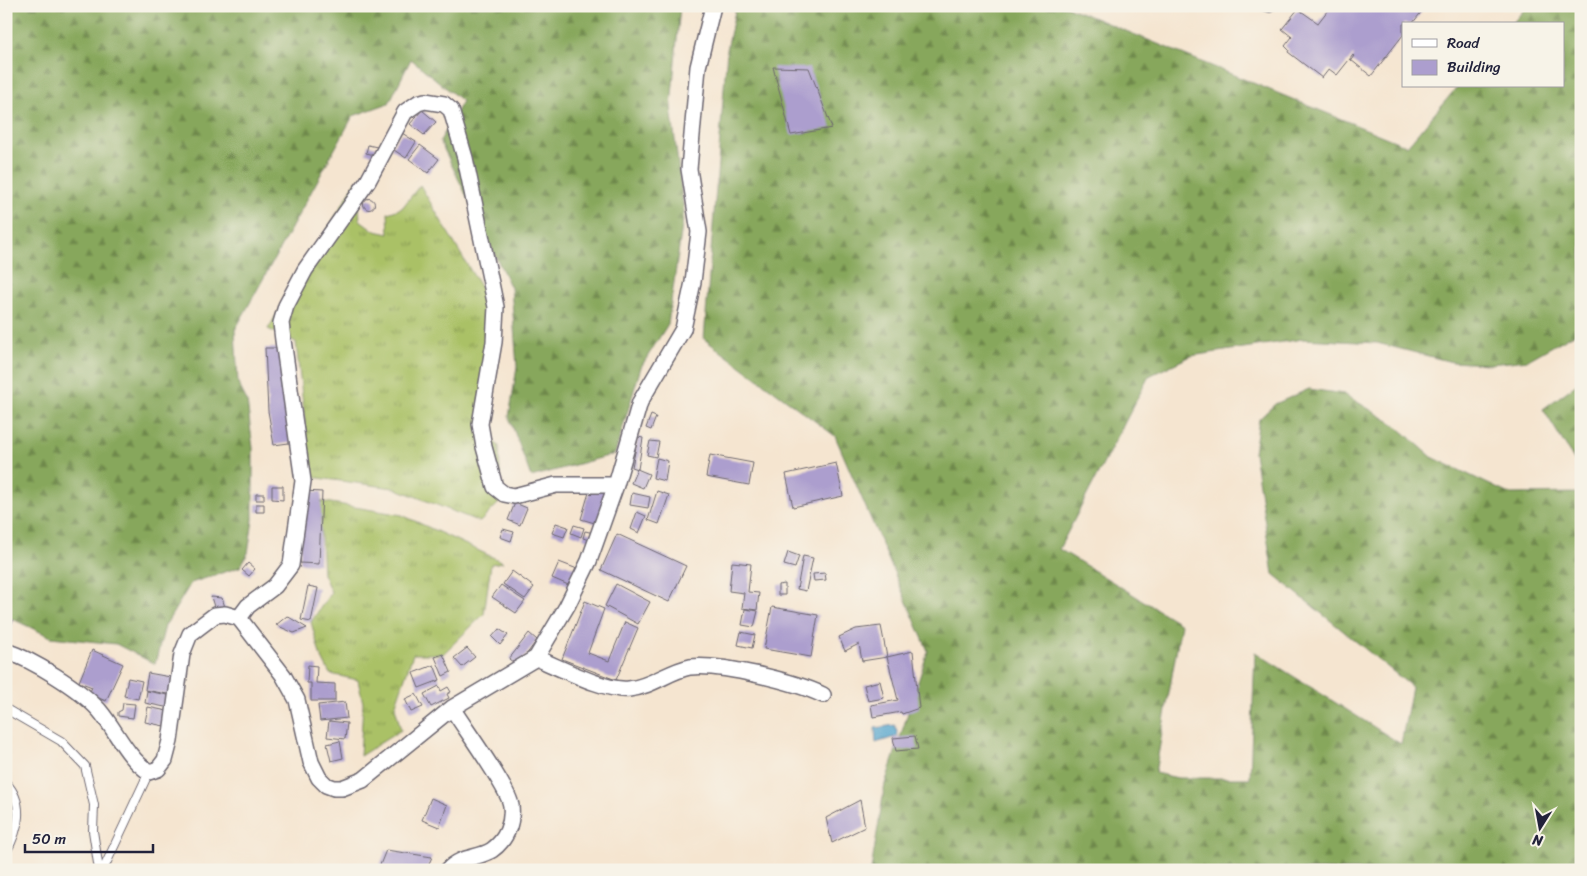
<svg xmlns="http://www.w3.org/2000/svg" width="1587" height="876" viewBox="0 0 1587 876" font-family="Sriracha,sans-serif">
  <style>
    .grass { fill: url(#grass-tufts); stroke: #667250 }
    .forest { fill: url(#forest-firs); stroke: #54644b }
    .water { fill: url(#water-ripples); stroke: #3a6384 }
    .building { fill: #ac9ece }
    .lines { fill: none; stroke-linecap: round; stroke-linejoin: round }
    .service-casing { stroke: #6c666f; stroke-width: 10 }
    .minor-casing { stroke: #6c666f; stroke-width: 18 }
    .service { stroke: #fff; stroke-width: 8 }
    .minor { stroke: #fff; stroke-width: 15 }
  </style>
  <defs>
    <pattern id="grass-tufts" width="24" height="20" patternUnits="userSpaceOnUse" patternTransform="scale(1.25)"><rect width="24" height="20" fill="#aac166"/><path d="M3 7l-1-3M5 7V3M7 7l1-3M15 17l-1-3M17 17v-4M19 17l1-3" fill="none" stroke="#8a9c55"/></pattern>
    <pattern id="forest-firs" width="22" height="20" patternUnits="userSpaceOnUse" patternTransform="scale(1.25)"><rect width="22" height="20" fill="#87a75b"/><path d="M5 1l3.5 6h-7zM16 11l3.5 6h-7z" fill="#6e884c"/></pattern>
    <pattern id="water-ripples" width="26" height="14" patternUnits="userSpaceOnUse" patternTransform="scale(1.25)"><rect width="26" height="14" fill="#52a4cd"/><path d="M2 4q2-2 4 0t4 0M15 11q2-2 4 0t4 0" fill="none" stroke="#4485a8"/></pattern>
  </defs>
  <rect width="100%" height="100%" fill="#f7f3e8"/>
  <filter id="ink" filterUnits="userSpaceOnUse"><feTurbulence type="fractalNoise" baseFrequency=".02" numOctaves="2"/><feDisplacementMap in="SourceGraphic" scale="10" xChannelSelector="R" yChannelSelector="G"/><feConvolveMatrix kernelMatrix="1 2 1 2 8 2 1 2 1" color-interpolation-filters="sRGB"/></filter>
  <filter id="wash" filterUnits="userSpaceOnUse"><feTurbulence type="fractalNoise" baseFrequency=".0096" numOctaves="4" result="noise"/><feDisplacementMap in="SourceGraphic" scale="20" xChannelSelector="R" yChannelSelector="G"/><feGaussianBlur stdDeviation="1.12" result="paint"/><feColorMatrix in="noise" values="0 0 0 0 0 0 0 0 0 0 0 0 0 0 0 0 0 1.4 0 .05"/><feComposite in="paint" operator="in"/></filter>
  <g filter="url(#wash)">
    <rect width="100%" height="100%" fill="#f5e5d0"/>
    <!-- grass -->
    <path class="grass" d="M357,180L360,220L375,231L389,234L388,213L402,208L420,185L488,300L485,434L499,446L501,501L480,522L394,488L311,477L296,342L268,329Z
      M319,501L402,515L503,562L491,564L484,614L443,654H413L395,707L401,730L360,756L363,703L358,680L330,674L320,654L311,622L331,592L323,574Z"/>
    <!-- forest -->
    <path class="forest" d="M6,6H680L671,107L684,212L668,324L641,367L615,454L531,477L509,417L517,367L511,288L440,141L462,101L411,59L389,103L353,116L235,330L238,383L247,401L253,448V520L248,553L240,567L191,583L165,626L155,664L116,644L51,637L6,616Z
      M736,6H1065L1407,146L1458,86H1563V24H1512L1527,6H1581V330L1528,360L1490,364L1452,362L1377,343L1303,339L1191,356L1149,376L1059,549L1181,624L1155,773L1178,778H1250L1255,652L1401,744L1412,687L1273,574L1254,453L1259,419L1275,404L1309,389L1344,394L1394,424L1432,457L1509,494L1581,493V870H871L885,784L928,651L835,436L704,339L727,50Z
      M1581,381V471L1543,409Z"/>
    <!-- water -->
    <path class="water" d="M895,725L898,736L876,743L875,728Z"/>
    <g id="blocks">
      <!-- building -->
      <path class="building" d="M1331,6H1426L1412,24H1403V35L1371,76L1351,60L1354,56L1353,55L1337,75L1329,69L1322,78L1288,52L1289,50L1285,46L1292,37L1282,29L1298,9L1318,23Z
        M773,67L809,68L832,128L791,135Z
        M422,110L436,122L424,135L410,124Z
        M402,133L416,142L406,158L391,148Z
        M368,145L377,147L375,155L366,153Z
        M420,145L439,159L428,173L409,159Z
        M363.5 204a5.5 5.5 0 1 1 11 0a5.5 5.5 0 1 1-11 0Z
        M265,348H281L296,442L274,445L268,411Z
        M651,415L656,417L651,430L646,428Z
        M638,437L643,438L638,469L632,467Z
        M650,441L659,442L656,457L647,455Z
        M710,455L753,463L749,485L706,477Z
        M657,458L668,461L665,481L653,478Z
        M836,463L843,496L793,507L786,474Z
        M637,469L649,474L643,488L631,483Z
        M272,486H283V500L272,499Z
        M591,486L608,491L598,524L581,519Z
        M303,491L322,492L319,564L300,563Z
        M657,491L669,495L659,524L648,520Z
        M632,493L650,497L648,508L630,505Z
        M256,494H264V500H256Z
        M515,503L527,508L520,525L508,520Z
        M256,504H264V512H256Z
        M637,512L646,516L639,533L631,529Z
        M556,523L568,527L564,537L552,533Z
        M574,525L584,528L581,537L571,533Z
        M503,529L514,532L511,541L500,537Z
        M585,531L594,533L592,541L583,538Z
        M617,534L686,566L669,602L601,570Z
        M788,552L799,556L795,568L784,565Z
        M803,556L813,558L806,591L797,589Z
        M559,562L580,570L573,587L552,578Z
        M732,562L751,564L748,592L759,593L757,610L742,608L744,593L729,591Z
        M248,563L255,569L249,576L242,570Z
        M512,571L534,587L525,599L503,584Z
        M825,573L826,580L814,581L813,574Z
        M616,584L650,602L638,624L605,606Z
        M785,584V595H778V585Z
        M501,585L525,601L516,613L492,597Z
        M308,586L318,588L311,622L301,620Z
        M211,597L222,598L226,610L216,613Z
        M585,601L604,609L588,653L609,661L625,622L638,628L616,680L562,659Z
        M772,607L818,615L811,657L764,649Z
        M745,609L758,611L754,627L742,625Z
        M287,616L307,628L294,633L276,625Z
        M6,617L13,620L6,636Z
        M881,626L887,657L862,661L859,644L845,651L839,637L856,629Z
        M499,629L508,635L500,645L492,637Z
        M741,632L755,635L752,648L738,645Z
        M529,633L537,640L518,666L509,659Z
        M467,648L475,657L462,667L454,658Z
        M92,650L123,664L106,701L89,694L92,687L79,682Z
        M913,651L919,708L902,714L901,712L873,717L871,705L898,700L887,657Z
        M443,654L451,672L443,676L435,657Z
        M308,665L317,666L316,683L335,684V701H311V683H307Z
        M434,665L440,680L419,688L413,673Z
        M148,673L176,678L173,695L145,690Z
        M128,678L142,681L138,699L124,696Z
        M880,681L884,698L868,701L864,685Z
        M439,686L441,691L448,687L451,692L447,694L449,698L431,707L424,694Z
        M147,691L173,696L170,708L145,703Z
        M416,694L423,707L411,712L405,699Z
        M345,702L347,718L320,721L318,705Z
        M123,703L135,704L133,718L118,716V712L122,710Z
        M148,707L172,712L169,727L145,722Z
        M329,721L347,723L345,739L327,737Z
        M915,736L918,749L896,751L893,738Z
        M340,741L343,758L331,761L327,744Z
        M431,798L447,805L439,827L422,820Z
        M860,800L865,827L832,843L826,818Z
        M386,850L432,857L426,870H378Z"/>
    </g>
  </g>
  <g filter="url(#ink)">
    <use href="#blocks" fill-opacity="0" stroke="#6c666f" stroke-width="1"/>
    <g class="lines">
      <defs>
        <path id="service" d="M1263,6L1270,8
          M6,709L61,741L85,766L94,805L93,831L99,870
          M6,783C25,803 19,830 6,852
          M103,870L149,772"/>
        <path id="minor" d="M239,618L248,606L275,586L291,565L303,481L283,340L281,323L286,306L305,270L368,181L405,112L418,103L425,101L444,104L451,110L465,158L496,307L494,342L480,424L484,447L495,487L504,494L514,496L556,485H616
          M6,651C33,660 80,689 99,710C116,730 127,758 149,772L158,769L165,760L170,741L182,654L190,634L215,615L225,614L239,618L283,675L297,700L311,762L319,778L326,785L334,788H342L363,780L452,708L536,658L567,606L589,561L616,485L640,402L683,329L693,282L699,232L689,169L698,67L713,6
          M536,658C559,667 606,692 629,689C651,687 669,671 690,667C720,663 796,682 823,695
          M448,870C462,855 478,859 492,850C506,840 513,823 511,806C510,790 463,726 452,708"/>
      </defs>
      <!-- service casing -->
      <use href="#service" class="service-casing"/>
      <!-- minor casing -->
      <use href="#minor" class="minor-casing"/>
      <!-- service -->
      <use href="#service" class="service"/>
      <!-- minor -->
      <use href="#minor" class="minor"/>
    </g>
  </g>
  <!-- margin -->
  <rect width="1587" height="876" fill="none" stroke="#f7f3e8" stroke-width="25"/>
  <!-- legend -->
  <rect x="1402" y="22" width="162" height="65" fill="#f7f3e8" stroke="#a29fa3"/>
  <rect x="1412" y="39" width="25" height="8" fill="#ffffff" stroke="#a29fa3"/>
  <text x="1447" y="48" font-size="15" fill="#22223b">Road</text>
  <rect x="1412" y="60" width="25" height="15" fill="#ac9ece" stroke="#a29fa3"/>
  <text x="1447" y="72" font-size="15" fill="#22223b">Building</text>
  <!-- north arrow -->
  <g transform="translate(1540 828) rotate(191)" stroke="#f7f3e8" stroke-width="4" paint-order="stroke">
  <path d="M0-4L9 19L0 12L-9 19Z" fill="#22223b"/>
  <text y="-8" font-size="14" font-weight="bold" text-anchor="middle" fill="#22223b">N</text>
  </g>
  <!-- scale -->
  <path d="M25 844v8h128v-8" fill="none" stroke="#22223b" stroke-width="2.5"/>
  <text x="32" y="844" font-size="15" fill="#22223b" stroke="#f7f3e8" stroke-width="4" paint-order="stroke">50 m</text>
</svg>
